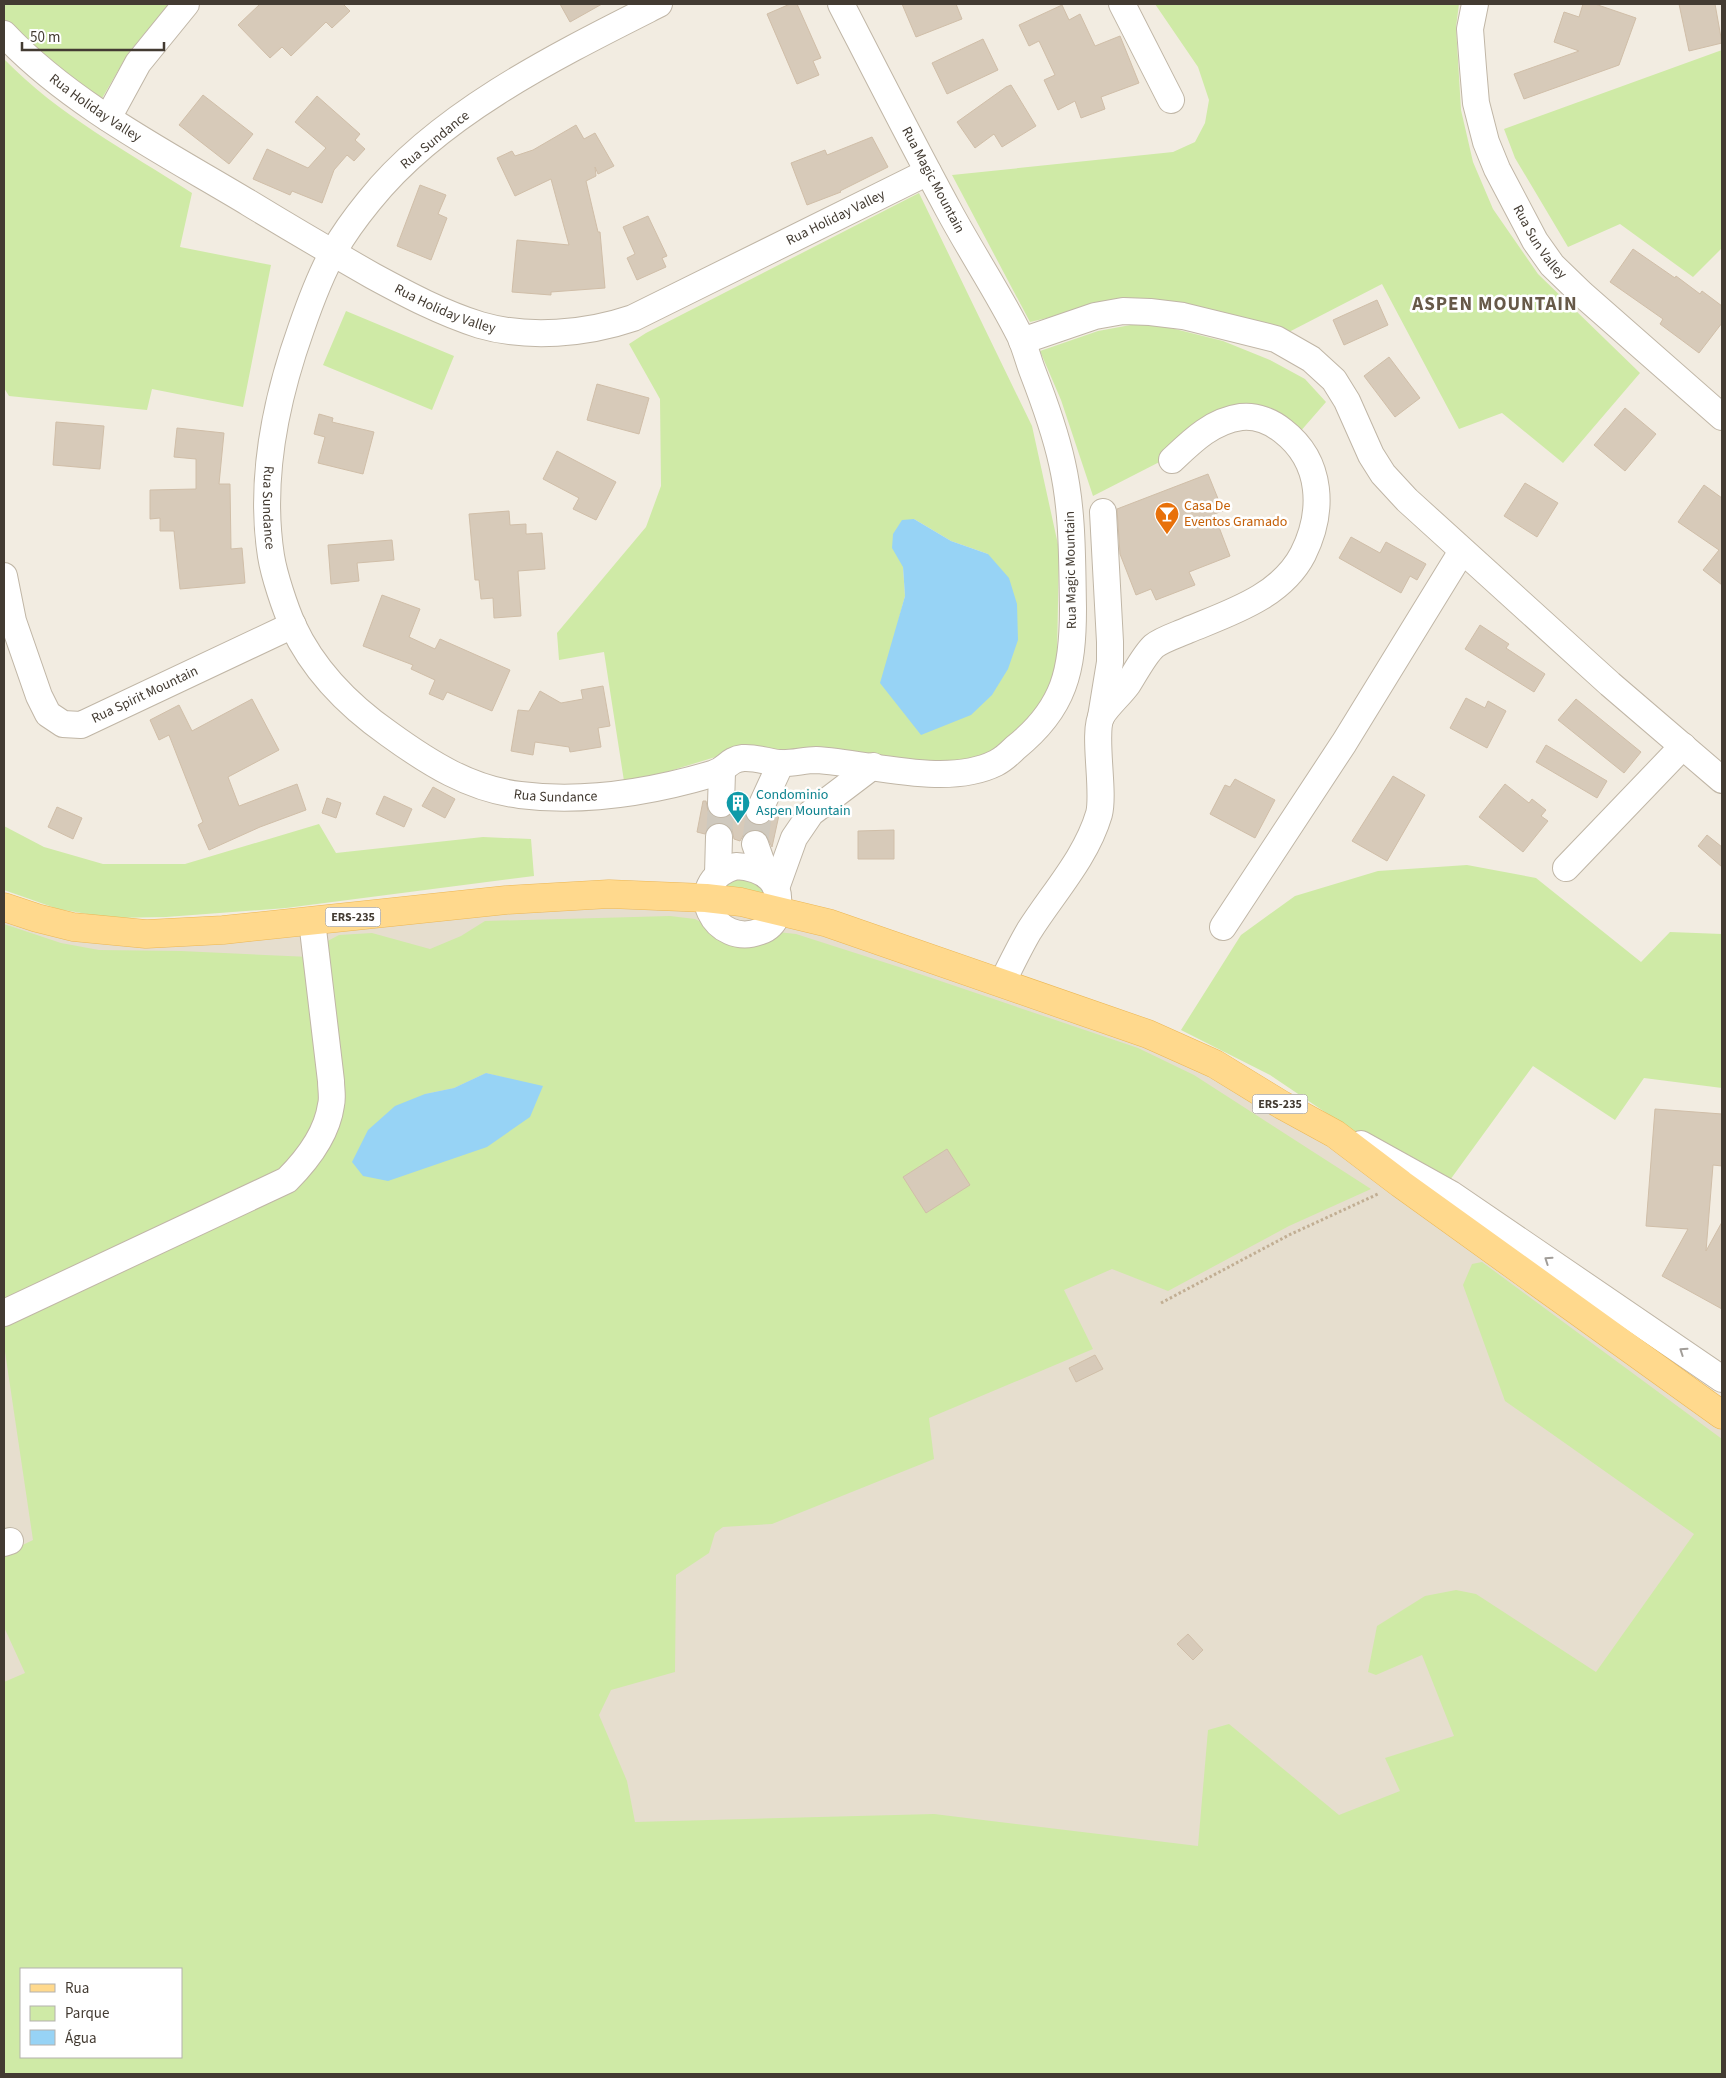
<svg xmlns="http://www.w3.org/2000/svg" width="1726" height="2078" viewBox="0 0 1726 2078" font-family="'Source Sans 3',sans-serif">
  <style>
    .residential { fill: #e6dece; fill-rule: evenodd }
    .green { fill: #cfeaa6; fill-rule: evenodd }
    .water { fill: #97d3f5 }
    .building { fill: #d7cab9; stroke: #d0bea8 }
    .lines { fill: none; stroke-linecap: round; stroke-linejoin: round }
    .minor-tunnel { stroke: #cfc9be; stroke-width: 26; stroke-dasharray: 26 13; stroke-linecap: butt }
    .minor-casing { stroke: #c0b6a6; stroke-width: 28 }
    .major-casing { stroke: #ecb755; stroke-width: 29 }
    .path { stroke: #c1ae93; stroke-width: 3; stroke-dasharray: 2.5 2.5; stroke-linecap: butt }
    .minor { stroke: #fff; stroke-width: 26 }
    .major { stroke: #ffd98d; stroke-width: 28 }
    .oneway { stroke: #a19d98 }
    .labels { text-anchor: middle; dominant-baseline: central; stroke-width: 5; stroke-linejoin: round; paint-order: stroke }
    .shield { fill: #fff; stroke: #7b7670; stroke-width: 1 }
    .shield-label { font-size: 12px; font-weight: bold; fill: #433b32 }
    .street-label { font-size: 14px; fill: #433b32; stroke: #fff }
    .food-label { font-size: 14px; fill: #c56008; stroke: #fff; text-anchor: start }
    .culture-label { font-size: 14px; fill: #0d838f; stroke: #fff; text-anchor: start }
    .district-label { font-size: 19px; font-weight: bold; letter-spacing: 1px; fill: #675948; stroke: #fff }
  </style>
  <rect width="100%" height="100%" fill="#f2ece1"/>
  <!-- residential -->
  <path class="residential" d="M706,898L1215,1064L1722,1414V2074H4V907L73,927ZM21,1969H181V2057H21Z"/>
  <!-- green -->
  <path class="green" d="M4,4H169L129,52L101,100L25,43L4,19Z
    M1155,4H1459L1456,27L1461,110L1473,162L1493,209L1538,274L1640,373L1563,463L1502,413L1459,429L1382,284L1287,333L1115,302L1030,322L952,175L1173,152L1195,142L1205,123L1209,100L1198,67Z
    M1722,50V248L1693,277L1620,224L1568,247L1515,158L1504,129Z
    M4,59C57,114 128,152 192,193L180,247L271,265L243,407L152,389L147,410L9,396L4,388Z
    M919,193L1032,426L1059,549L1057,657L1050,687L1036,711L1012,737L987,754L962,762L735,751L660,774L624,781L604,652L559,660L557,633L646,527L661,486L660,399L629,344L646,333ZM914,519L951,541L988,554L898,622L905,596L903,567Z
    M346,311L454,356L432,410L323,365Z
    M1136,324L1167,327L1223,341L1270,360L1305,379L1326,402L1299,433L1263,409L1093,496L1061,400L1040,351L1098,331Z
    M319,824L336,853L483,837L531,839L534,876L286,908L166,917L111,918L58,909L4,890V826L44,847L103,864H185Z
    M1467,865L1536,878L1641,962L1670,932L1722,934V1088L1644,1078L1615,1120L1533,1066L1442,1191L1270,1075L1181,1030L1241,935L1295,896L1378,871Z
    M754,877L770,896L719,888L726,881Z
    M670,916L695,919L705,924L796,934L899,967L1138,1048L1194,1075L1371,1189L1289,1226L1168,1291L1112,1269L1064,1290L1093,1349L929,1418L934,1459L772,1524L723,1527L715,1533L709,1553L676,1575L675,1672L611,1690L599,1715L627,1781L635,1822L934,1814L1198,1846L1208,1730L1229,1724L1339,1815L1400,1791L1385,1758L1454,1736L1422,1655L1376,1675L1368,1672L1377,1626L1425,1596L1456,1590L1476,1594L1596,1672L1694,1534L1505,1401L1463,1285L1472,1264L1482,1262L1722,1439V2074H4V1682L25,1673L4,1627V1554L33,1540L4,1345V1320L319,1148L322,944L339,935L372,933L430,949L461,936L485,921ZM486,1073L542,1087L425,1094L454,1088ZM21,1969H181V2057H21Z
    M4,924L61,943L99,950L181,951L310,957L325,1106L299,1161L4,1303Z"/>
  <!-- water -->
  <path class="water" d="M914,519L951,541L988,554L1009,578L1017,604L1018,640L1008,669L992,695L971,715L921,735L880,683L905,596L903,567L892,548L893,534L902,520Z
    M486,1073L543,1086L530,1117L487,1147L388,1181L363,1176L352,1162L368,1130L395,1106L425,1094L454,1088Z"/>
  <!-- building -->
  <path class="building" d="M260,4H343L350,11L332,28L326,22L291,56L282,47L270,58L238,25Z
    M560,4H602L570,22Z
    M790,4H797L821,58L813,61L819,75L797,84L767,14Z
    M902,4H956L962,19L916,37Z
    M1583,4H1595L1636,18L1619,65L1524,99L1514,74L1579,51L1554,42L1564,12L1579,17Z
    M1679,4H1715L1722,43L1689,51Z
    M1062,5L1069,20L1080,14L1095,46L1120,36L1139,83L1101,97L1105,109L1081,118L1075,101L1058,110L1044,80L1055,75L1039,41L1029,46L1019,25Z
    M983,39L998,70L947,94L932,63Z
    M1011,85L1036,126L1002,147L994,134L975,148L957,122L1006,87Z
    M203,95L253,134L229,164L179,125Z
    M317,96L360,134L355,140L365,149L354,161L347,155L334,170L322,203L292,191L290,195L253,179L267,149L308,168L326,148L295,122Z
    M576,125L584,139L595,133L614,166L598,174L595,167L596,176L586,181L598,232H600L605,288L551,292V295L512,292L517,240L569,245L551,179L515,196L497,158L512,151L515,156L533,150Z
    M872,137L888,167L840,191L841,192L807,205L791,163L825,150L827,155Z
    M420,185L446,195L438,214L447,218L431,260L397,246Z
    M648,216L667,256L662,258L666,267L637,280L627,258L635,254L623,227Z
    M1633,249L1675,278L1676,276L1700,294L1702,291L1722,306V323L1699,353L1660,324L1663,319L1610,282Z
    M1377,300L1388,325L1344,345L1333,320Z
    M1389,357L1420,398L1395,417L1364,376Z
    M597,384L649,398L639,434L587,420Z
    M1625,408L1656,434L1625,471L1594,445Z
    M319,414L333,418L332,422L374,432L363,474L318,463L325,437L314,434Z
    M56,422L104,426L100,469L53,465Z
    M177,428L224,433L219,484H230L231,549L242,548L245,583L180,589L174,531H160V518L150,519V490L196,489V459L174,457Z
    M557,451L616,482L596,520L573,509L579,498L543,479Z
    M1208,474L1223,511L1214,514L1230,556L1189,572L1195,585L1156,600L1151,589L1136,595L1120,554L1117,509Z
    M1525,483L1558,503L1537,537L1504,516Z
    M1704,485L1722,498V585L1703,570L1719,550L1678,522Z
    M509,511L510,525L526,524V534L542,533L545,569L518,571L521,616L494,618L493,598L481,599L479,580H475L469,514Z
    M1351,537L1380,553L1386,542L1426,564L1417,580L1410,576L1401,593L1339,558Z
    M392,540L394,560L357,563L359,581L331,584L328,545Z
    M382,595L420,609L409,637L435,649L440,639L510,670L492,711L447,692L443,700L429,694L435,680L411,669L413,665L363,646Z
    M1480,625L1509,644L1506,648L1545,674L1534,692L1465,649Z
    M603,686L610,726L598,728L601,747L570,752L569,747L535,742L533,755L511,751L518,710L529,711L540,691L561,703L583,699L581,690Z
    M1466,698L1485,708L1488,701L1506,711L1487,748L1450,728Z
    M252,699L279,750L228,777L239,806L297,784L306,810L260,827L209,850L198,825L203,822L169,735L159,740L150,720L179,705L192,731Z
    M1576,699L1641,752L1624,773L1558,720Z
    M1546,745L1607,781L1597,798L1536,762Z
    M1393,776L1425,795L1387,861L1352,841Z
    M1235,779L1275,800L1255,838L1210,814L1225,785L1230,787Z
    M1505,784L1529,803L1532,799L1546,810L1541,816L1548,821L1523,852L1479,817Z
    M433,787L455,799L445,818L422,806Z
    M384,796L412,809L404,827L376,814Z
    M327,798L341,803L336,818L322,813Z
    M703,801H706L708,811L714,817L720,819L728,817L733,812L735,807L745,809L747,819L753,825L761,826L768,823L774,814L779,815L772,847L765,833L758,829L750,830L744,834L740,841L734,839L732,829L726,824L720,822L711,824L705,834L697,832Z
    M57,807L82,818L73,839L48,827Z
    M894,830V859H858V831Z
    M1707,835L1722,847V867L1698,846Z
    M1655,1109L1722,1114V1166L1713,1165L1706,1251L1722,1222V1309L1662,1276L1688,1229L1646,1226Z
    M947,1149L970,1185L926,1213L903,1177Z
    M1095,1355L1103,1369L1076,1382L1069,1368Z
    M1188,1634L1203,1650L1193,1660L1177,1644Z"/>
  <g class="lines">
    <!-- minor-tunnel -->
    <path class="minor-tunnel" d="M719,837L721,804
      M755,844L759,811"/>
    <defs>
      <g id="minor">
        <path id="s1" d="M659,4C560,54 439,113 369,201C356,217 344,233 334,251C320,275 310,303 301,329C275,402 259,479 271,556C274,575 285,608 293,626C314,671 349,706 389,734C429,763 470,789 520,795C583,803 651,792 712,774C728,769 727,760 743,758C756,757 767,762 779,763C791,764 804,760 816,760C870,763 946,788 996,763C1002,760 1010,753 1015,748C1065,708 1073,670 1073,608C1072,559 1073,511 1062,463C1055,431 1044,401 1032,370C1028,359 1025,347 1020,336C998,292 971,252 948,209C911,141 876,72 841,4"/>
        <path d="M1122,4L1171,100"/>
        <path id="s2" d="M1475,4L1470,29L1473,68L1476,103L1486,142L1497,169L1535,241L1552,265L1582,294L1722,417"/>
        <path id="s3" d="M4,34C71,105 166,153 249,203C290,228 331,252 373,276C408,295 442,313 480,325C528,339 586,334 633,318L928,172"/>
        <path d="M108,118L138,63L186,4"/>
        <path d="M1022,341L1095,316L1123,311L1150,312L1183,316L1276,339L1311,359L1334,380L1347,401L1371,455L1383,474L1407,500L1610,684L1722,780"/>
        <path id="s4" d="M4,576L13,621L39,696L48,714L63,724L81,725L293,625"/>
        <path d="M1101,717L1110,662V642L1103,512"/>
        <path d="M721,804L722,772"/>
        <path d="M759,811L781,763"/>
        <path d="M755,844L766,875"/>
        <path d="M736,866C766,868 785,883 776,916C774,923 768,929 761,931C715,950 680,883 736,866Z"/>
        <path d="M1566,868L1683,746"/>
        <path d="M718,874L719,837"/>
        <path d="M776,888L794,838L811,813L873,766"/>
        <path d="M1223,927L1344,743L1462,551"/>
        <path d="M1002,983C1011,965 1019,948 1029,931C1053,893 1086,858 1099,814C1105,791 1092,731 1102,715C1109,704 1120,695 1128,684C1135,673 1145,654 1154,646C1163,639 1177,635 1188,630C1229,613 1281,597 1303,554C1324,512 1323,462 1283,431C1272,422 1256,415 1241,417C1212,421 1192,441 1172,460"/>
        <path d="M1361,1144L1451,1194L1722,1379"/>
        <path d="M4,1313L287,1180C307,1160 327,1134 331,1105C333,1098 331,1089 331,1081L312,921"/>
        <path d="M4,1543L10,1541"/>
      </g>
      <path id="major" d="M4,907L37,918L73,927L146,934L223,930L506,900L609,894L706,898L741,902L828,923L1148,1034L1215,1064L1282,1105L1335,1134L1401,1184L1722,1415"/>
    </defs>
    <!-- minor casing -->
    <use href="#minor" class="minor-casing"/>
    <!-- major casing -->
    <use href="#major" class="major-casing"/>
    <!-- path -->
    <path class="path" d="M1161,1303L1289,1235L1378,1194"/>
    <!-- minor -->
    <use href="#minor" class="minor"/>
    <!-- major -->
    <use href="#major" class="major"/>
  </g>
  <!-- one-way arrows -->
  <defs><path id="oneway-chevron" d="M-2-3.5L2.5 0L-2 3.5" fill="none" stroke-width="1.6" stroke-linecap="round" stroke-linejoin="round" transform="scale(1.25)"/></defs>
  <g class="oneway">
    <use href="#oneway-chevron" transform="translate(1548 1260) rotate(-146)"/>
    <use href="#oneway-chevron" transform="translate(1683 1351) rotate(-146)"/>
  </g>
  <!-- icons -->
  <defs>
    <symbol id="bar-pin" viewBox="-11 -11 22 30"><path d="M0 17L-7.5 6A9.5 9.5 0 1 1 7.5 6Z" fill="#e8710a" stroke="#fff"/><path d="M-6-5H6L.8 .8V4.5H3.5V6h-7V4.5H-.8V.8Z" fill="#fff"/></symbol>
    <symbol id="building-pin" viewBox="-11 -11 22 30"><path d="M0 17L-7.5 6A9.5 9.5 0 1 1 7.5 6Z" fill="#0f9aa8" stroke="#fff"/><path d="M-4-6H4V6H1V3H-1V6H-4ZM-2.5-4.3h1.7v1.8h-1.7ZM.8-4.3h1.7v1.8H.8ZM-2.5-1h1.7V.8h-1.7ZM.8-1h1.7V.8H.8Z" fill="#fff"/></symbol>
  </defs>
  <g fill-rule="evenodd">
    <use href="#bar-pin" x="1153" y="500" width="28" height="38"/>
    <use href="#building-pin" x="724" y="789" width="28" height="38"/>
  </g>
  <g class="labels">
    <!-- shield labels -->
    <g class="shield">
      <rect x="325.5" y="907.5" width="55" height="19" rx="4"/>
      <rect x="1252.5" y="1094.5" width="55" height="19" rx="4"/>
    </g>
    <g class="shield-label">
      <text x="353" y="917">ERS-235</text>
      <text x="1280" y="1104">ERS-235</text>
    </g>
    <!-- street labels -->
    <g class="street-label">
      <text stroke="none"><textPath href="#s3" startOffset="118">Rua Holiday Valley</textPath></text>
      <text transform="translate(435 140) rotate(-39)">Rua Sundance</text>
      <text transform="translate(933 180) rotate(62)">Rua Magic Mountain</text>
      <text stroke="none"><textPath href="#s3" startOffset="942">Rua Holiday Valley</textPath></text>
      <text stroke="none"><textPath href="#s2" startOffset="254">Rua Sun Valley</textPath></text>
      <text stroke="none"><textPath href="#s3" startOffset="522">Rua Holiday Valley</textPath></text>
      <text stroke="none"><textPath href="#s1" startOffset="682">Rua Sundance</textPath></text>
      <text transform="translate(1071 570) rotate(-91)">Rua Magic Mountain</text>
      <text stroke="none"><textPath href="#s4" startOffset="252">Rua Spirit Mountain</textPath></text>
      <text stroke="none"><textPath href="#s1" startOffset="1132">Rua Sundance</textPath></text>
    </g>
    <!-- food labels -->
    <g class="food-label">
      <text x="1184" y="506">Casa De<tspan x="1184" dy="16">Eventos Gramado</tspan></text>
    </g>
    <!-- culture labels -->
    <g class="culture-label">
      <text x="756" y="795">Condominio<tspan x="756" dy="16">Aspen Mountain</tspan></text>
    </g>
    <!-- district labels -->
    <g class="district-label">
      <text x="1495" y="304">ASPEN MOUNTAIN</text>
    </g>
  </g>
  <!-- border -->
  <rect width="1726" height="2078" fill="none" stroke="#433b32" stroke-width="10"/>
  <!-- legend -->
  <rect x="20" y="1968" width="162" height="90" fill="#ffffff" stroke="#b4b1ad"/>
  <rect x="30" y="1984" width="25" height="8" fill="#ffd98d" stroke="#b4b1ad"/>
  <text x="65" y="1993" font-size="15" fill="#433b32">Rua</text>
  <rect x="30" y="2006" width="25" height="15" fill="#cfeaa6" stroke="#b4b1ad"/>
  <text x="65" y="2018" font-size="15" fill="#433b32">Parque</text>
  <rect x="30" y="2030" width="25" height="15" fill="#97d3f5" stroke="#b4b1ad"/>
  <text x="65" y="2043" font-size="15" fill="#433b32">Água</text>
  <!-- scale -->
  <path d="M22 42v8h142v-8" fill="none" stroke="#433b32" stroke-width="2.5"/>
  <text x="30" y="42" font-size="15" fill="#433b32" stroke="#ffffff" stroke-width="4" paint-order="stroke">50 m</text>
</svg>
